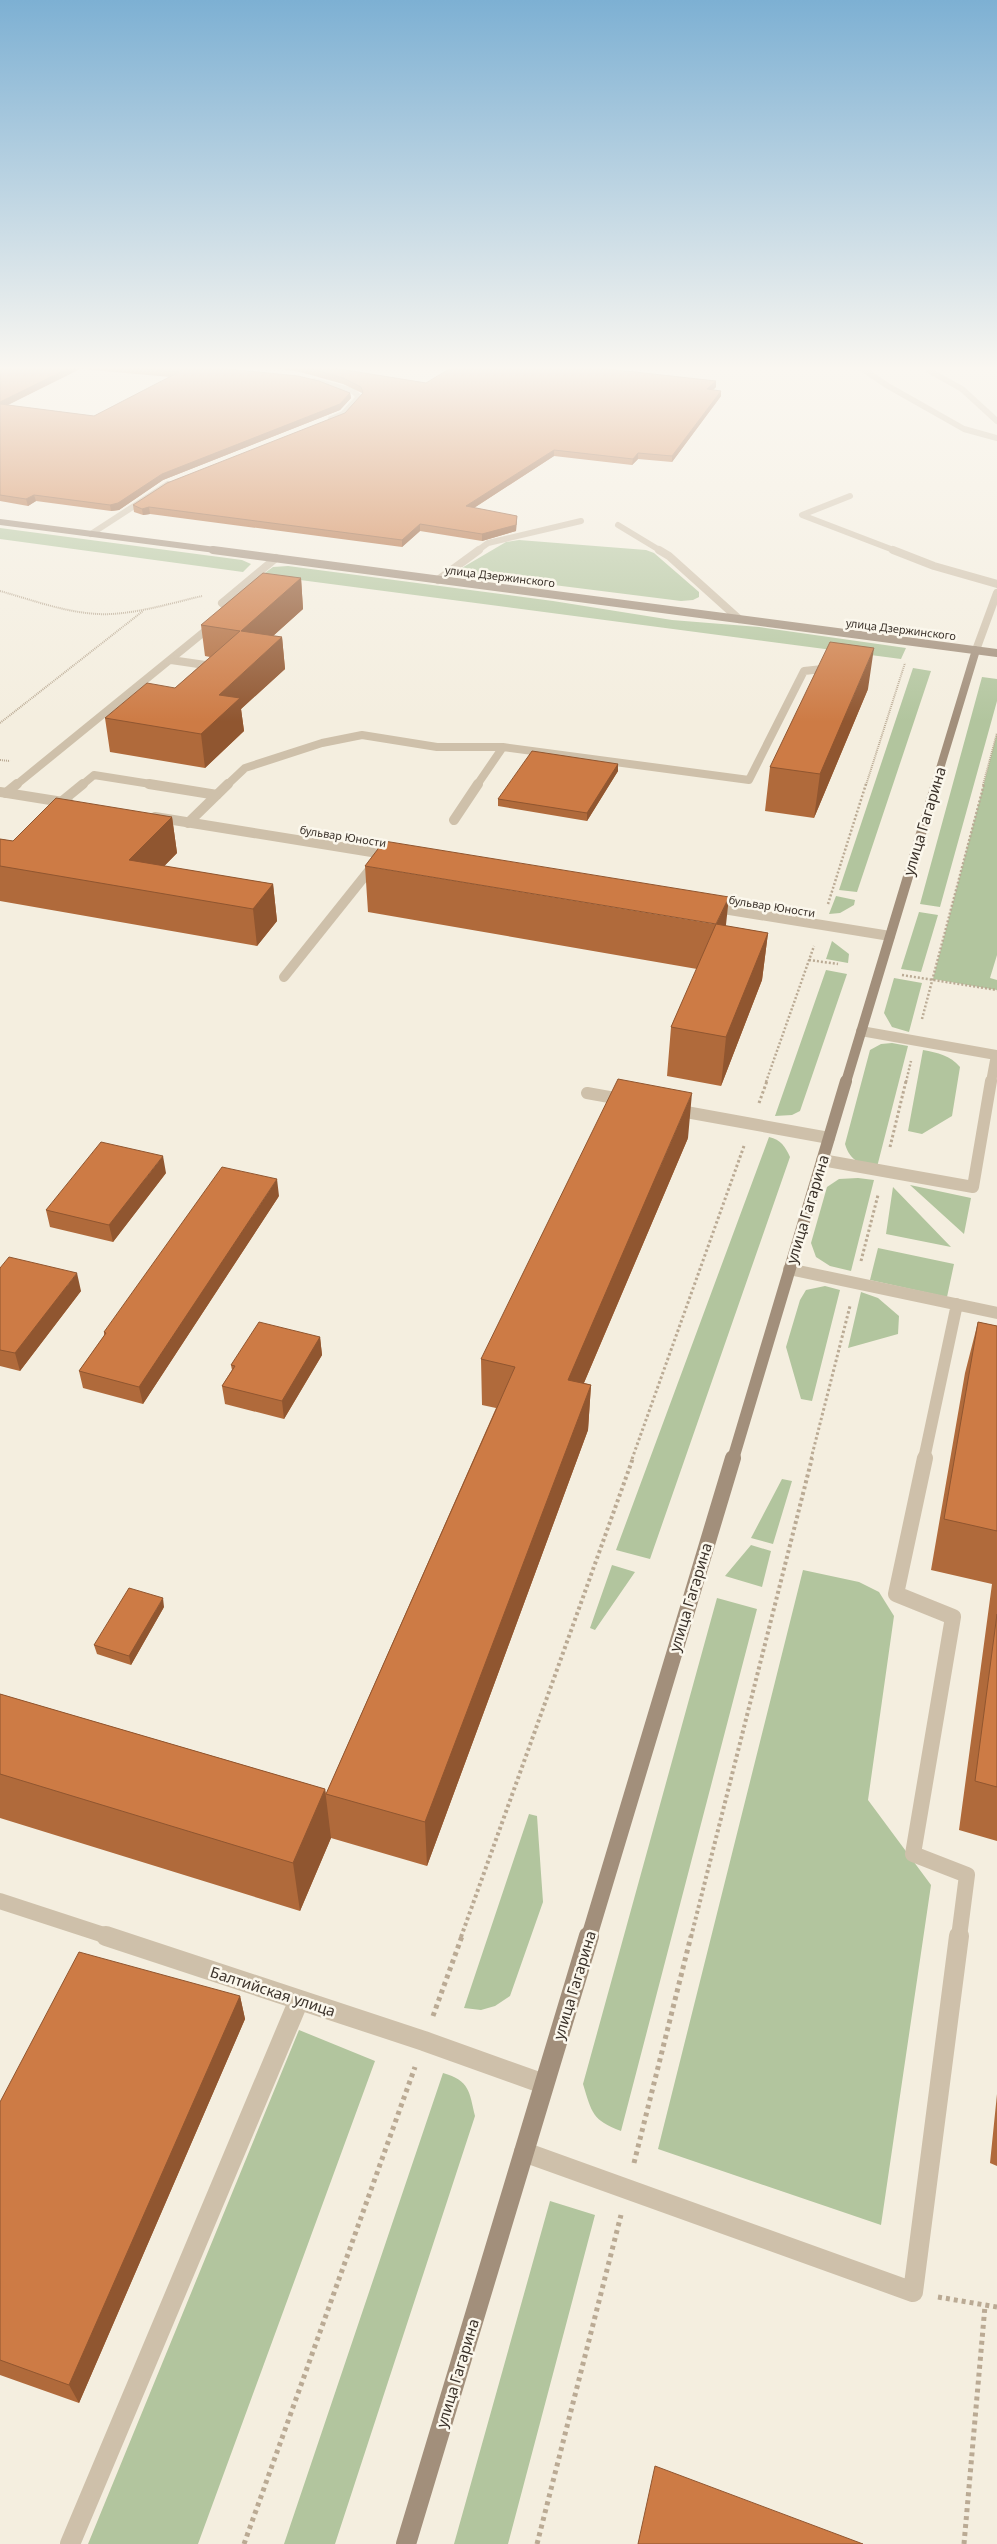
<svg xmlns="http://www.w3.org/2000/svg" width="997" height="2544" viewBox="0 0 997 2544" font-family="'Noto Sans',sans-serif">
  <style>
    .green { fill: #b2c59e }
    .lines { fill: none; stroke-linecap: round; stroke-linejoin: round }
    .path-far4 { stroke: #baaa94; stroke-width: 2; stroke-dasharray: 1 1; stroke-linecap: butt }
    .path-far3 { stroke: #baaa94; stroke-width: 2.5; stroke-dasharray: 2 2; stroke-linecap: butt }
    .path-far2 { stroke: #baaa94; stroke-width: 3; stroke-dasharray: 2.5 2.5; stroke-linecap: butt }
    .path-far1 { stroke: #baaa94; stroke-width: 4; stroke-dasharray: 3 3; stroke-linecap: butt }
    .path { stroke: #baaa94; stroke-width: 5; stroke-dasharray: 4 4; stroke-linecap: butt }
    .lane-far5 { stroke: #cec0aa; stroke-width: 6 }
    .lane-far4 { stroke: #cec0aa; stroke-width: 8 }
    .lane-far3 { stroke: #cec0aa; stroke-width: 10 }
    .lane-far2 { stroke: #cec0aa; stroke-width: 12 }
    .lane-far1 { stroke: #cec0aa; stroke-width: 16 }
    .lane { stroke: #cec0aa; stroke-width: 20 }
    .street-far1 { stroke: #cec0aa; stroke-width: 8 }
    .street { stroke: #cec0aa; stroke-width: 10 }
    .secondary-far5 { stroke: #a28f7b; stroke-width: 6 }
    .secondary-far4 { stroke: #a28f7b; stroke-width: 8 }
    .secondary-far3 { stroke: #a28f7b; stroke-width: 10 }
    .secondary-far2 { stroke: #a28f7b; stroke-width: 12 }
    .secondary-far1 { stroke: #a28f7b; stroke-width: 16 }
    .secondary { stroke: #a28f7b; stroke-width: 20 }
    .wall { fill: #b06a3b; fill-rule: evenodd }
    .shaded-wall { fill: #905630 }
    .building { fill: #cd7b45; stroke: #905630 }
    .labels { text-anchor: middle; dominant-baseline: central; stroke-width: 5; stroke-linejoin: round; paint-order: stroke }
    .far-street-label { font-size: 11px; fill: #3b322a; stroke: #fbf7ec }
    .near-street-label { font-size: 15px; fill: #3b322a; stroke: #fbf7ec }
  </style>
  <rect width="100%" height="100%" fill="#f4eedf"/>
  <!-- green -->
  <path class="green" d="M0,528L242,560L251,564L243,572L0,539Z
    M519,540L646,550L654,553L699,592V597L693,600L681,601L467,574L461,572L460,569L506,542Z
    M288,566L553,601L672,620L759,627L906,648L901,659L262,575L273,567Z
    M913,668L931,671L857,892L839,890Z
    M982,677L997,679V701L940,907L920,904Z
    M997,733V955L990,978L997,980V990L933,979Z
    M836,896L855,900L854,905L840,913L829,914Z
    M919,912L938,915L921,972L901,969Z
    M832,941L849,954L848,963L826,959Z
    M826,970L847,974L800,1111L792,1115L775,1116Z
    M894,978L922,983L909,1032L892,1027L884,1013Z
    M892,1043L908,1046L877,1167C860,1164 850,1161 845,1144L870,1050L881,1044Z
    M923,1050C938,1053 950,1055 960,1067L952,1116L922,1134L908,1131Z
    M769,1137C781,1140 785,1146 790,1157L650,1559L616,1550Z
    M858,1178L874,1180L851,1271L830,1266L816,1257L811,1243L827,1187L839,1179Z
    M910,1185L971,1198L964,1234Z
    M893,1187L951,1247L886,1234Z
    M878,1248L954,1264L947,1297L870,1280Z
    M825,1286L840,1290L812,1401L801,1399L786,1347L800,1300L806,1290Z
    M861,1292L878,1298L899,1316L898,1334L848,1348Z
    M782,1479L792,1481L773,1544L751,1538Z
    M751,1545L771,1551L762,1587L725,1576Z
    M612,1565L635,1572L595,1630L590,1628Z
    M803,1570L859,1582L879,1592L894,1616L868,1800L931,1885L881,2225L658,2149Z
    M717,1598L757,1609L621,2131C592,2120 592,2113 583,2084Z
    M529,1814L537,1816L543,1902L510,1996L495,2006L481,2010L464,2008Z
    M299,2030L375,2061L198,2544H88Z
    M443,2073C470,2081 469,2091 475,2116L335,2544H284Z
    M550,2201L595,2215L508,2544H454Z"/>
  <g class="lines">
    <!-- path-far4 -->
    <path class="path-far4" d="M0,591C36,601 74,616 112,614C143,612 172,603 202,596
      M0,723L143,611
      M0,760L10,761
      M866,785L905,663
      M983,785L997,733"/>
    <!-- path-far3 -->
    <path class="path-far3" d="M828,904L866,784
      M809,960L838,964
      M902,975L997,990
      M922,1019L984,784
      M766,1082L814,946
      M906,1082L911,1061"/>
    <!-- path-far2 -->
    <path class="path-far2" d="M759,1103L767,1081
      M890,1147L906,1081
      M861,1261L878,1195
      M632,1459L744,1146
      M811,1459L850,1306"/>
    <!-- path-far1 -->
    <path class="path-far1" d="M461,1937L633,1458
      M691,1937L812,1458"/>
    <!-- path -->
    <path class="path" d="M433,2016L462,1936
      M634,2163L691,1936
      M938,2297L997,2307
      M244,2544L415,2067
      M537,2544L621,2215
      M964,2544L985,2306"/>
    <!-- lane-far5 -->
    <path class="lane-far5" d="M858,366L888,386L964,429L997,438
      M930,366L928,370L962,389L997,421
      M314,381L353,391L359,397L343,414L331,419
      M850,496L802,515L896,551
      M618,525L661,551
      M91,534L168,484
      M477,551L488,543L581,521"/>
    <!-- lane-far4 -->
    <path class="lane-far4" d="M659,550L669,556L739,619
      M893,550L934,566L997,584
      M438,580L479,550
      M171,660L219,667
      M16,785L231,610L222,603L276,558
      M82,785L94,775L157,785
      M227,785L245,768L322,743L362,735L437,747H503
      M477,785L503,747L749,780L804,671L832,668"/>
    <!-- lane-far3 -->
    <path class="lane-far3" d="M149,784L217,795
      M6,793L17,784
      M61,802L83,784
      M454,820L478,784
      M188,823L228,784
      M284,977L376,862
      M861,1031L996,1055L991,1082"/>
    <!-- lane-far2 -->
    <path class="lane-far2" d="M587,1093L626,1100
      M675,1110L829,1138
      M822,1160L973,1187L991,1081
      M789,1269L997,1313
      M924,1459L957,1304"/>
    <!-- lane-far1 -->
    <path class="lane-far1" d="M925,1458L896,1594L953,1617L913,1854L967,1875L959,1937
      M0,1901L110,1937"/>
    <!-- lane -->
    <path class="lane" d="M106,1936L424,2041L544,2084
      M524,2152L913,2292L959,1936
      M70,2544L299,2000"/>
    <!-- street-far1 -->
    <path class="street-far1" d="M976,650L997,593"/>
    <!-- street -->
    <path class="street" d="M0,792L69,803
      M155,817L390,855
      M711,907L890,936"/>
    <!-- secondary-far5 -->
    <path class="secondary-far5" d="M0,522L223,551"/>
    <!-- secondary-far4 -->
    <path class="secondary-far4" d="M213,550L997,653
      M935,785L976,650"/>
    <!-- secondary-far3 -->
    <path class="secondary-far3" d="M846,1082L936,784"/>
    <!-- secondary-far2 -->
    <path class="secondary-far2" d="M733,1459L846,1081"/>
    <!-- secondary-far1 -->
    <path class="secondary-far1" d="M589,1937L733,1458"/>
    <!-- secondary -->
    <path class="secondary" d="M406,2544L589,1936"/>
  </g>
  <!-- wall -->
  <path class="wall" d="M0,366H199L350,393L351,398L340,410L163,480L119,510L111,511L36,501L28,506L0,501ZM80,369L170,377L94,416L7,405Z
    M258,366H321L426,383L716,381V387L713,390L721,396L672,462L638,459L632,465L554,456L474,508L517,516L516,531L482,541L420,531L402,547L150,514L143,515L134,512L133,505L345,413L362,394V393L343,384L300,372Z
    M301,578L303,609L273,636L282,637L285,669L241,709L244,731L205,768L110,752L105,718L175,688L210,657L205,656L201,625Z
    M868,689L814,818L765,811L770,767Z
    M618,764V771L587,821L498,806V799Z
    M172,817L177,853L164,866L273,884L277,921L257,946L0,901V839L13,841Z
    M365,866L768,933L762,980L721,1086L667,1076L671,1027L697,969L368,912Z
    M688,1138L584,1383L591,1385L588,1430L427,1866L331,1838L300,1911L0,1818V1694L325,1789L326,1794L496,1408L482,1405L481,1359Z
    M166,1173L113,1242L50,1227L46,1210Z
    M279,1196L143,1404L83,1388L79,1371L104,1336V1332Z
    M0,1268L81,1291L20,1371L0,1366Z
    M978,1322L997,1326V1841L959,1830L992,1584L931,1570L965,1373Z
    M320,1337L322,1355L284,1419L225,1404L222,1386L232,1370L231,1365Z
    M164,1607L131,1665L97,1654L94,1645Z
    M240,1996L245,2019L79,2403L0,2375V2102Z
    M997,2094V2166L990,2163Z"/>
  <!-- shaded-wall -->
  <path class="shaded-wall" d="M73,366H79L80,369L0,409V402Z
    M716,381V387L707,395V389Z
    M721,391V396L672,462V456Z
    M350,393L351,398L340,410L163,480L119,510L111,511L110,505L162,474Z
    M554,450V456L466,513V506Z
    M638,453V459L632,465L633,459Z
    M34,495L36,501L28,506L26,499Z
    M149,507L150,514L143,515L142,509Z
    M517,516L516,531L482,541V534Z
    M420,524V531L402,547V540Z
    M301,578L303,609L244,662L241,631Z
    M282,637L285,669L241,709L244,731L205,768L201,734L219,695Z
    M874,648L868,689L814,818L820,774Z
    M618,764V771L587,821V813Z
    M172,817L177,853L141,890L129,860Z
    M273,884L277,921L257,946L253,909Z
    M729,897L724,943L716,924Z
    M768,933L762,980L721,1086L726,1037Z
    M692,1093L688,1138L566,1425L568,1380Z
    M163,1156L166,1173L113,1242L109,1225Z
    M277,1179L279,1196L143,1404L139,1387Z
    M77,1273L81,1291L20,1371L15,1353Z
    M320,1337L322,1355L284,1419L282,1401Z
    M591,1385L588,1430L427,1866L425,1822Z
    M163,1598L164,1607L131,1665L129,1656Z
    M325,1789L331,1838L300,1911L293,1863Z
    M240,1996L245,2019L79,2403L69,2385Z"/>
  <!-- building -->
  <path class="building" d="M0,366H73L0,402Z
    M113,366H199L298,376L319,381L350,393L340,404L162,474L118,503L110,505L34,495L26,499L0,495V404L94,416L179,372Z
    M301,366H321L426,383L454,366H581L716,381L707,389L721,391L672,456L638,453L633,459L554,450L466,506L517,516L516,525L482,534L420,524L402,540L149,507L142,509L133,505L167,483L345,413L363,393L361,387L343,378Z
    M263,573L301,578L241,631L282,637L219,695L240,698L201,734L105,718L147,683L175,688L240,631L201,625Z
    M830,642L874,648L820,774L770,767Z
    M532,751L618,764L587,813L498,799Z
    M56,798L172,817L129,860L273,884L253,909L0,866V839L13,841Z
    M384,841L729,897L716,924L365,866Z
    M716,924L768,933L726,1037L671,1027Z
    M618,1079L692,1093L568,1380L591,1385L425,1822L326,1794L515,1367L481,1359Z
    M101,1142L163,1156L109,1225L46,1210Z
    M222,1167L277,1179L139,1387L79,1371L106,1333L104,1332Z
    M9,1257L77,1273L15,1353L0,1350V1268Z
    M259,1322L320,1337L282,1401L222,1386L235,1366L231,1365Z
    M978,1322L997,1326V1531L944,1519Z
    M129,1588L163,1598L129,1656L94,1645Z
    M997,1614V1787L975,1781Z
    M0,1694L325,1789L293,1863L0,1774Z
    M79,1952L240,1996L69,2385L0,2360V2102Z
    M655,2466L863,2544H638Z"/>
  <!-- sky -->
  <linearGradient id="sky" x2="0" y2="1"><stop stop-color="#7db0d3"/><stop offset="0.51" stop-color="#faf7f1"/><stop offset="1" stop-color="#faf7f1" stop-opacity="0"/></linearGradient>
  <rect width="997" height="722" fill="url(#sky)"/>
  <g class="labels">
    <!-- far-street labels -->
    <g class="far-street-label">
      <text transform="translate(500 576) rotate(7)">улица Дзержинского</text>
      <text transform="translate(901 629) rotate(7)">улица Дзержинского</text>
      <text transform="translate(343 836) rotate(9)">бульвар Юности</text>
      <text transform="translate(772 906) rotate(9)">бульвар Юности</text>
    </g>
    <!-- near-street labels -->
    <g class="near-street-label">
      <text transform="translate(924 821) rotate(-73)">улица Гагарина</text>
      <text transform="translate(807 1209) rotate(-73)">улица Гагарина</text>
      <text transform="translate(690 1597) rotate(-73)">улица Гагарина</text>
      <text transform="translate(574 1985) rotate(-73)">улица Гагарина</text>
      <text transform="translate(273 1991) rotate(18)">Балтийская улица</text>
      <text transform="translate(457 2373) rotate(-73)">улица Гагарина</text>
    </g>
  </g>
</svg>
